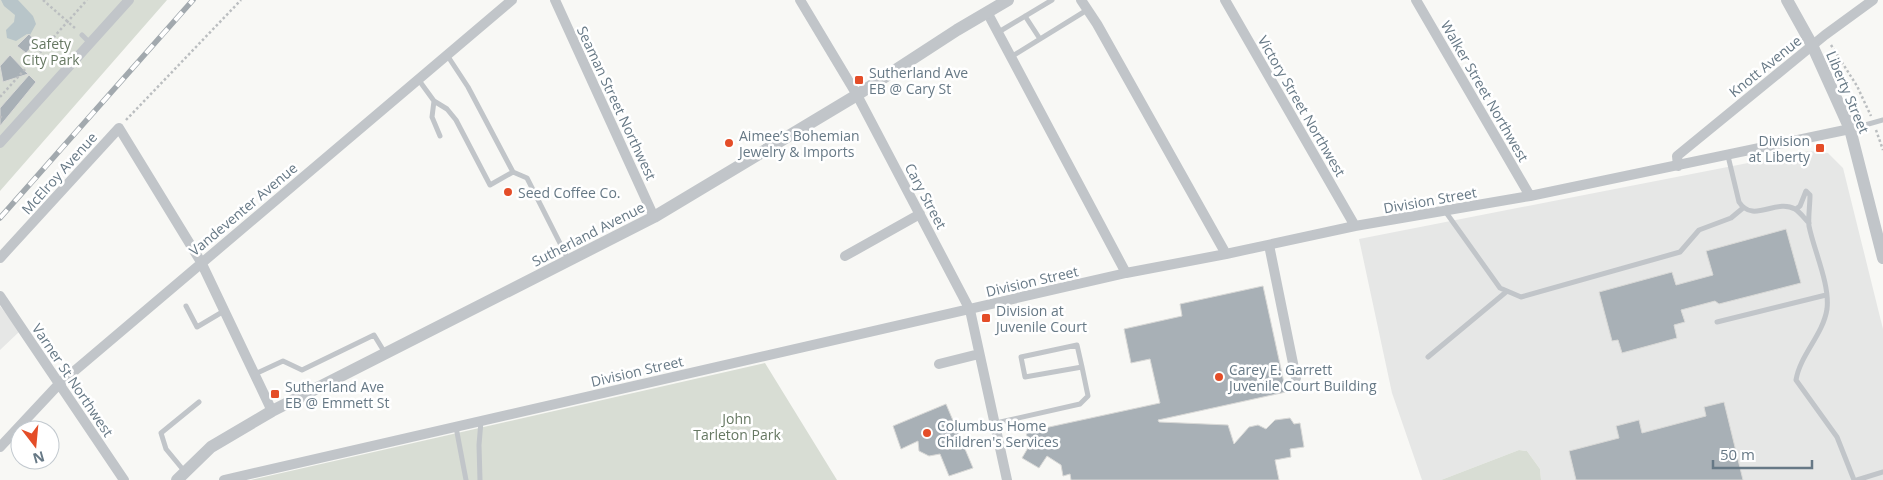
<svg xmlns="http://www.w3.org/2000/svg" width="1883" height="480" viewBox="0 0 1883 480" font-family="'Open Sans',sans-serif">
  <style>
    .built { fill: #e6e7e6 }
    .green { fill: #d8ddd4 }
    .water { fill: #b8c5c9 }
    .building { fill: #a8b0b6; stroke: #d9d9d7 }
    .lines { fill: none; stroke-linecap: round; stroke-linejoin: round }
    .path { stroke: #bbbec0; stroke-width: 2.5; stroke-dasharray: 2.5 2.5; stroke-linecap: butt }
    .service { stroke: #c1c5c9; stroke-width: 5 }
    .minor { stroke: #c1c5c9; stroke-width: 10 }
    .tertiary { stroke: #c1c5c9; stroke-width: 12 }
    .rail-casing { stroke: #a2a9ae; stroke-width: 5.5 }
    .rail { stroke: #fff; stroke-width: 4; stroke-dasharray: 11; stroke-linecap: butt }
    .poi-dot { fill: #e44d28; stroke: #fff; stroke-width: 2 }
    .labels { text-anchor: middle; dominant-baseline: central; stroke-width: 5; stroke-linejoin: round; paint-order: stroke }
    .park-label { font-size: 14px; fill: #667862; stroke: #fff }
    .street-label { font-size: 14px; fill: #677986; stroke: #fff }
    .poi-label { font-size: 14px; fill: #677986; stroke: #fff; text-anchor: start }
  </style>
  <rect width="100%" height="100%" fill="#f8f8f5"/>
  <!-- built -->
  <path class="built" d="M1809,151L1828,153L1843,168L1883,329V480H1541L1540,469L1527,451L1519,450L1441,480H1422L1392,393L1359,239Z
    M0,306L20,331L0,350Z"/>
  <!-- green -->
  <path class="green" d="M0,0H167L0,191Z
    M765,363L837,480H251Z
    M1519,450L1527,451L1540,469L1541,480H1441Z"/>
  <!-- water -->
  <path class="water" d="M1,0H18L33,16L36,24L30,35L27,34L16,41L7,38L6,30L14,22L15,15L4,6Z"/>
  <!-- building -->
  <path class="building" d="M29,34L36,42L26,53L17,46Z
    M10,55L28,74L3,82L0,66Z
    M29,75L36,82L0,126V108Z
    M1786,229L1801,283L1719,304L1715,301L1681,310L1685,322L1674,325L1677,338L1622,353L1618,340L1612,341L1599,292L1672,272L1676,285L1713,275L1706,251Z
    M1263,286L1286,392L1158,420L1159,422L1228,425L1234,444L1249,427L1258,425L1266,429L1275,420L1290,418L1294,424L1300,423L1304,447L1290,449L1291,457L1275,460L1279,480H1071L1070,474L1063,476L1061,465L1047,456L1039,468L1022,458L1029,446L1026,432L1160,403L1150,359L1131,363L1124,329L1182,316L1180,304Z
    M1724,402L1743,480H1576L1569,451L1619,438L1616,426L1639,420L1642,433L1706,416L1704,407Z
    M946,404L973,468L949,476L940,454L929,456L919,451L918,441L901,449L893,426Z"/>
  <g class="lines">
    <!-- path -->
    <path class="path" d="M43,0L76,29
      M1831,45L1857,86L1871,116
      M0,97L87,0
      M0,118L3,114
      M126,120L241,0
      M1876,130L1883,150"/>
    <!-- service -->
    <path class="service" d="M1025,16L1040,39
      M997,33L1052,0
      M82,35L90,43
      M1011,57L1087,10
      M418,79L434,101L447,109L456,120L490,185L513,172L468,87L447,55
      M434,101L432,117L440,136
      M1851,129L1883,120
      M1728,156L1739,202C1753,224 1776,198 1795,209C1800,212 1805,219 1809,223
      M513,172L527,178L568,259
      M1796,209L1800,206L1806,191L1810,195C1810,205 1808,217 1809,226C1814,251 1830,284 1827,309C1823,335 1800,355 1796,380L1837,437L1854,480
      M1445,211L1500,288L1521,297L1680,252L1699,230L1731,218L1743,208
      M186,306L197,327L224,311
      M1717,322L1826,295
      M1428,357L1506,292
      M255,374L283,361L302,370L374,335L385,353
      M996,423L1080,404L1088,396L1082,367L1025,377L1021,357L1077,345L1082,367
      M456,427L466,480
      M185,472L166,449L161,433L199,402
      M480,480L479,445L481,421
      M1857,480L1883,472"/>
    <!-- minor -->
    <path class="minor" d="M555,0L654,217
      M800,0L857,95L970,310L1007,480
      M1081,0L1097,24L1226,254
      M1225,0L1355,226
      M1416,0L1530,196
      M987,12L1126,273
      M0,143L129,0
      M1678,166L1677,156L1825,35L1873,0
      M1269,245L1296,378
      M845,256L920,214
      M0,258L119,128L201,262L272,411
      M0,296L124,480
      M939,364L979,354
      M0,447L59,384L512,0
      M224,480L1126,273L1226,254L1355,226L1530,196L1850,129"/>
    <!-- tertiary -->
    <path class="tertiary" d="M1787,0L1812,45L1850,129L1883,258
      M177,480L211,447L272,411L654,217L857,95L957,30L1008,0"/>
    <defs>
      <path id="rail" d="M0,218L193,0"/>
    </defs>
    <!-- rail casing -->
    <use href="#rail" class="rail-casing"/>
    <!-- rail -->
    <use href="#rail" class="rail"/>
  </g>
  <!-- markers -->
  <g class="poi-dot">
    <rect x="854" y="75" width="10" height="10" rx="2.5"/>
    <circle cx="729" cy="143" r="5"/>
    <rect x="1815" y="143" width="10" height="10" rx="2.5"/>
    <circle cx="508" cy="192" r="5"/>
    <rect x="981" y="313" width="10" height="10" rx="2.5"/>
    <circle cx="1219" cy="377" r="5"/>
    <rect x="270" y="389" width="10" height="10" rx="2.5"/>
    <circle cx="927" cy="433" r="5"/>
  </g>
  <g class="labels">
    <!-- park labels -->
    <g class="park-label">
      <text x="51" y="43">Safety<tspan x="51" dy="16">City Park</tspan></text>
      <text x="737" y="418">John<tspan x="737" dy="16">Tarleton Park</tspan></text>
    </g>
    <!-- street labels -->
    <g class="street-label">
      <text transform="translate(1765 66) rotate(-39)">Knott Avenue</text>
      <text transform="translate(1485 91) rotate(60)">Walker Street Northwest</text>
      <text transform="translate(1848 92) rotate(67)">Liberty Street</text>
      <text transform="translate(617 103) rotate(65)">Seaman Street Northwest</text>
      <text transform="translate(1302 106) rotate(60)">Victory Street Northwest</text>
      <text transform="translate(59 173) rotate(-48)">McElroy Avenue</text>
      <text transform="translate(926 196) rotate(62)">Cary Street</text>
      <text transform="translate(1430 200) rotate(-10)">Division Street</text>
      <text transform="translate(243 209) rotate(-40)">Vandeventer Avenue</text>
      <text transform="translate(588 234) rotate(-27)">Sutherland Avenue</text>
      <text transform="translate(1032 281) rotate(-13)">Division Street</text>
      <text transform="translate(637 371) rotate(-13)">Division Street</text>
      <text transform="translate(73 380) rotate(56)">Varner St Northwest</text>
    </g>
    <!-- poi labels -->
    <g class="poi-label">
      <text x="869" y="72">Sutherland Ave<tspan x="869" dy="16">EB @ Cary St</tspan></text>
      <text x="739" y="135">Aimee’s Bohemian<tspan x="739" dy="16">Jewelry &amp; Imports</tspan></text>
      <text x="1810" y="140" text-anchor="end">Division<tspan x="1810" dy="16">at Liberty</tspan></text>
      <text x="518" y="192">Seed Coffee Co.</text>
      <text x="996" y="310">Division at<tspan x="996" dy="16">Juvenile Court</tspan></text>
      <text x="1229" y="369">Carey E. Garrett<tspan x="1229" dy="16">Juvenile Court Building</tspan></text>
      <text x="285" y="386">Sutherland Ave<tspan x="285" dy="16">EB @ Emmett St</tspan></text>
      <text x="937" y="425">Columbus Home<tspan x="937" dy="16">Children's Services</tspan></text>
    </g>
  </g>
  <!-- north arrow -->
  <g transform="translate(35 445) rotate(164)"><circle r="24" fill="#ffffff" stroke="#c2c9cf"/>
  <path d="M0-4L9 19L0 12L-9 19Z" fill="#e44d28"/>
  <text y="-8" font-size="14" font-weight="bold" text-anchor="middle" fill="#677986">N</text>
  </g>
  <!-- scale -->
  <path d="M1713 460v8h99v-8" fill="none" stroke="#677986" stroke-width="2.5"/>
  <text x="1720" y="460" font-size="15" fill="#677986" stroke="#ffffff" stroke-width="4" paint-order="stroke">50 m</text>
</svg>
